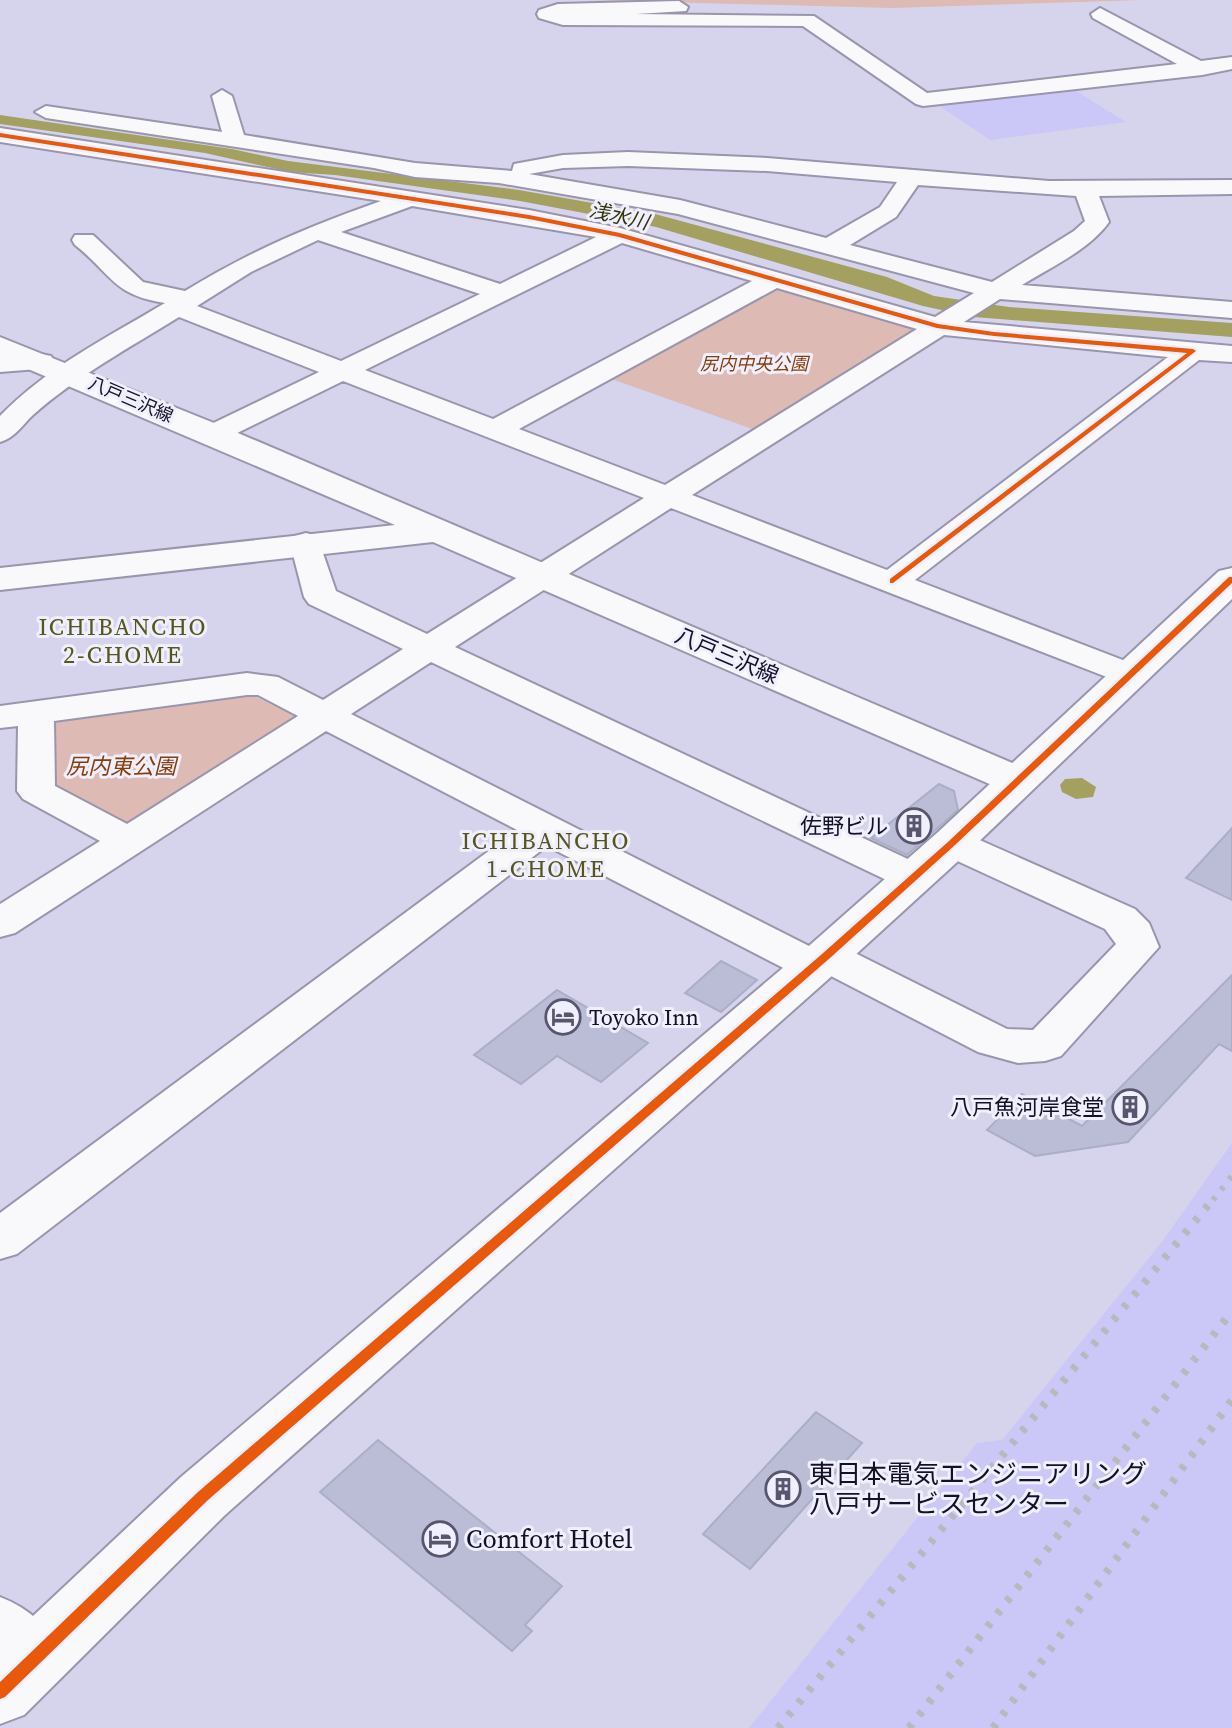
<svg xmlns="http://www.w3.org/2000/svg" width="1232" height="1728" viewBox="0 0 1232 1728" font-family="'Source Serif 4','Noto Sans JP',serif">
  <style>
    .built { fill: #cbc7f6 }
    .green { fill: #ddbab4 }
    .water { fill: #a3a060 }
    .building { fill: #babdd5; stroke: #aaaec6; stroke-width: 2 }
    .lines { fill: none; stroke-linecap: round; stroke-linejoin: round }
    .minor-casing { stroke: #9895ad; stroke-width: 4 }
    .tertiary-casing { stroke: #9895ad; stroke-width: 4 }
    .primary-casing { stroke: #9895ad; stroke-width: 4 }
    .minor { fill: #f9f9fc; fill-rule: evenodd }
    .tertiary { fill: #f9f9fc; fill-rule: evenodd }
    .primary { fill: #f9f9fc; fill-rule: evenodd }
    .rail-far1 { stroke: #b8b8bf; stroke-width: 6; stroke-dasharray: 4 9; stroke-linecap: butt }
    .rail { stroke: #b8b8bf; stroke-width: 8; stroke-dasharray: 5 11; stroke-linecap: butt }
    .cycleway-casing { stroke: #efeffe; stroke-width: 5 }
    .cycleway { fill: #e8590c; fill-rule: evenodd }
    .labels { text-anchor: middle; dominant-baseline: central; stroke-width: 6; stroke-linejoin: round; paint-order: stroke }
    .far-park-label { font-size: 18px; font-style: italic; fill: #893d09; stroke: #efeffe }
    .far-street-label { font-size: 18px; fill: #14102a; stroke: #efeffe }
    .far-water-label { font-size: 20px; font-style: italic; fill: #353409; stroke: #efeffe }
    .street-label { font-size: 22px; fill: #14102a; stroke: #efeffe }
    .park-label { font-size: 22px; font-style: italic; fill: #893d09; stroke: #efeffe }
    .poi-label { font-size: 22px; fill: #14102a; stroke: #efeffe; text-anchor: end }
    .neighbourhood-label { font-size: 24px; letter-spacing: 2px; fill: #575519; stroke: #efeffe }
    .near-poi-label { font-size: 26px; fill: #14102a; stroke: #efeffe; text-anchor: start }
  </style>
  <rect width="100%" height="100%" fill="#d6d4ec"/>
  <!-- built -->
  <path class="built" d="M1065,84L1126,122L990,140L932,101Z
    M1232,1143V1728H749L977,1443L1002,1440L1161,1243Z"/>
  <!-- green -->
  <path class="green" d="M586,0H1142L891,8Z
    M776,283L923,327L758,431L606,377Z
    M236,694L252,695L296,716V722L130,826L47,788L44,724L56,718Z"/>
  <!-- water -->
  <path class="water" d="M0,115L232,149L288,161L519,190L655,214L887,277L934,296L1009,307L1232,323V337L974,317L923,306L656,227L626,221L520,201L335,175L290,172L205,153L0,124Z
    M1082,778L1096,787L1093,797L1076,799L1062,792L1060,785L1065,779Z"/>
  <!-- building -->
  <path class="building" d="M939,784L954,791L958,810L907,855L871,838Z
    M1232,828V900L1186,878Z
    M721,961L757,980L721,1012L685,993Z
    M1232,975V1051L1219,1044L1128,1142L1035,1156L987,1130L1022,1094L1082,1126Z
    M557,990L648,1043L601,1082L557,1056L521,1084L474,1055Z
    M816,1412L862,1443L750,1569L703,1534Z
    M378,1440L562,1586L525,1625L532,1631L512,1651L320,1492Z"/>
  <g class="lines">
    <defs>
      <path id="minor" d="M679,1L688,7L686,11L636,14L814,16L927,93L1177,64L1093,18L1091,14L1100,8L1201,61L1232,57V69L1202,75L923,106L916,104L803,26L563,25L539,18L537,14L539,10L558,4Z
        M222,90L232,96L244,135L415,163L512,171L514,164L563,155L628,152L767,158L1049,181L1232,180V194L1099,196L1109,222C1089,250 1051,267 1022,285L1232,302V318L1000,299L964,322L1232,346V362L1199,360L915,580L1141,667L1147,674L1141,681L1129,685L1117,681L671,508L455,647L927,868L933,877L927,886L913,890L899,886L431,662L351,714L811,947L826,942L841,946L1007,1029L1033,1030L1116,944L1105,929L938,852L932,843L938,834L952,831L966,834L1135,909L1149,923L1159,947L1061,1056L1045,1061L1018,1063L978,1052L829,975L814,980L799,976L547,846L17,1254L0,1259V1213L517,830L326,731L15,933L0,937V904L100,841L23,799L17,791L18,726L0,728V706L247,673L278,677L323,700L403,649L309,604L304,597L290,543L295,536L306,533L317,536L336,591L427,634L644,498L343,381L223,440L213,443L203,440L198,434L203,428L319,372L179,317C129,348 77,376 33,415C22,425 15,438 0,442V416C46,368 108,337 165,303C112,295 112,274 75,245L72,240L75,235H93L143,282L185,291C252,250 308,227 381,201L0,142V128L529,210L620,228L935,317L974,293L678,214L499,183L415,177L374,168L46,118L35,112L46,106L222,132L212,96ZM628,166L767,171L897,182L880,207L826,238L680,200L529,174L563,168ZM918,185L1076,196L1085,221L1074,231L992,282L850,245L896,217ZM412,206L596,237L500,284L341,232ZM318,240L480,294L341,361L197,306L251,272ZM622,243L752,281L493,419L365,370ZM777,288L917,329L665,485L519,429ZM944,335L1168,357L887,570L692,495ZM247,695H258L298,716L127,824L55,786L54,721Z
        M41,354L51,356L55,362L51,368L0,372V356Z
        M0,1597C29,1608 52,1629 65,1658L56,1678L35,1686L14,1678L0,1664Z"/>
      <path id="tertiary" d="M1232,568V599L967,853L842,967L225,1515L24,1715L0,1724V1647L181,1477L810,945L937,833L1219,571Z"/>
      <path id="primary" d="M0,337L224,427L1031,771L1037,780L1031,789L1016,793L1001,789L433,542L0,590V568L395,525L0,357Z"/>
    </defs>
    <!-- minor casing -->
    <use href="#minor" class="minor-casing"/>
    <!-- tertiary casing -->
    <use href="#tertiary" class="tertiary-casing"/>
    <!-- primary casing -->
    <use href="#primary" class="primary-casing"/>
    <!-- minor -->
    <use href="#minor" class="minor"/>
    <!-- tertiary -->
    <use href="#tertiary" class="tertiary"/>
    <!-- primary -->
    <use href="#primary" class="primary"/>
    <!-- rail-far1 -->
    <path class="rail-far1" d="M1213,1200L1232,1176"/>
    <!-- rail -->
    <path class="rail" d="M778,1728L1214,1198
      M909,1728L1232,1311
      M993,1728L1232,1400"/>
    <defs>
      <path id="cycleway" d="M0,133L529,215L620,233L938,324L994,332L1193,349L1196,351L893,583H890V579L1187,353L994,336L937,328L619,237L529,219L0,137Z
        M1229,577H1232V583L955,845L830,958L208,1500L5,1697L0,1699V1682L198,1492L822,954L949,841Z"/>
    </defs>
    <!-- cycleway casing -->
    <use href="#cycleway" class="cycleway-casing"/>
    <!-- cycleway -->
    <use href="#cycleway" class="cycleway"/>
  </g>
  <!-- icons -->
  <defs>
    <symbol id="building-ring" viewBox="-11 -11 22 22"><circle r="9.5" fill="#efeffe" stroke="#58556e" stroke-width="1.5"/><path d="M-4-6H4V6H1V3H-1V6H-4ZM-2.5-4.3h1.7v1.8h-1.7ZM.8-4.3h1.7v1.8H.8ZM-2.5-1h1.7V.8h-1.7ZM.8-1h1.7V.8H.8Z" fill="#58556e"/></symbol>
    <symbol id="hotel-ring" viewBox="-11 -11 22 22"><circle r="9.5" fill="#efeffe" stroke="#58556e" stroke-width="1.5"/><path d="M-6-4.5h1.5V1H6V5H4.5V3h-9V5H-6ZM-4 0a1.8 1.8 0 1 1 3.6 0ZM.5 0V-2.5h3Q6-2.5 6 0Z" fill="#58556e"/></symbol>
  </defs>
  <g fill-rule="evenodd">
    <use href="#building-ring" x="894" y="806" width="40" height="40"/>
    <use href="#hotel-ring" x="543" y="997" width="40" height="40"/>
    <use href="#building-ring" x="1110" y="1087" width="40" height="40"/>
    <use href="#building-ring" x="763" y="1469" width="40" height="40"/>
    <use href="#hotel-ring" x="420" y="1519" width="40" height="40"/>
  </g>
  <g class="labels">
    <!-- far-park labels -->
    <g class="far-park-label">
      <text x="754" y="363">尻内中央公園</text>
    </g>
    <!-- far-street labels -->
    <g class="far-street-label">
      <text transform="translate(131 399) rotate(23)">八戸三沢線</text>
    </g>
    <!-- far-water labels -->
    <g class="far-water-label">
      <text transform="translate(619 216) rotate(13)">浅水川</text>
    </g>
    <!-- street labels -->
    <g class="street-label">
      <text transform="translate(727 655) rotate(23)">八戸三沢線</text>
    </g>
    <!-- park labels -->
    <g class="park-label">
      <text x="121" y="766">尻内東公園</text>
    </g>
    <!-- poi labels -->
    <g class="poi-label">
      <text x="888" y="826">佐野ビル</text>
      <text x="589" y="1017" text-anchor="start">Toyoko Inn</text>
      <text x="1104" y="1107">八戸魚河岸食堂</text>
    </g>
    <!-- neighbourhood labels -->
    <g class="neighbourhood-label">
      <text x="123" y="626">ICHIBANCHO<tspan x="123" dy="28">2-CHOME</tspan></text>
      <text x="546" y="840">ICHIBANCHO<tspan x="546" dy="28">1-CHOME</tspan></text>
    </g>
    <!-- near-poi labels -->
    <g class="near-poi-label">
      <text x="809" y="1474">東日本電気エンジニアリング<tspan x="809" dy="30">八戸サービスセンター</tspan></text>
      <text x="466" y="1539">Comfort Hotel</text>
    </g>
  </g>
</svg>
